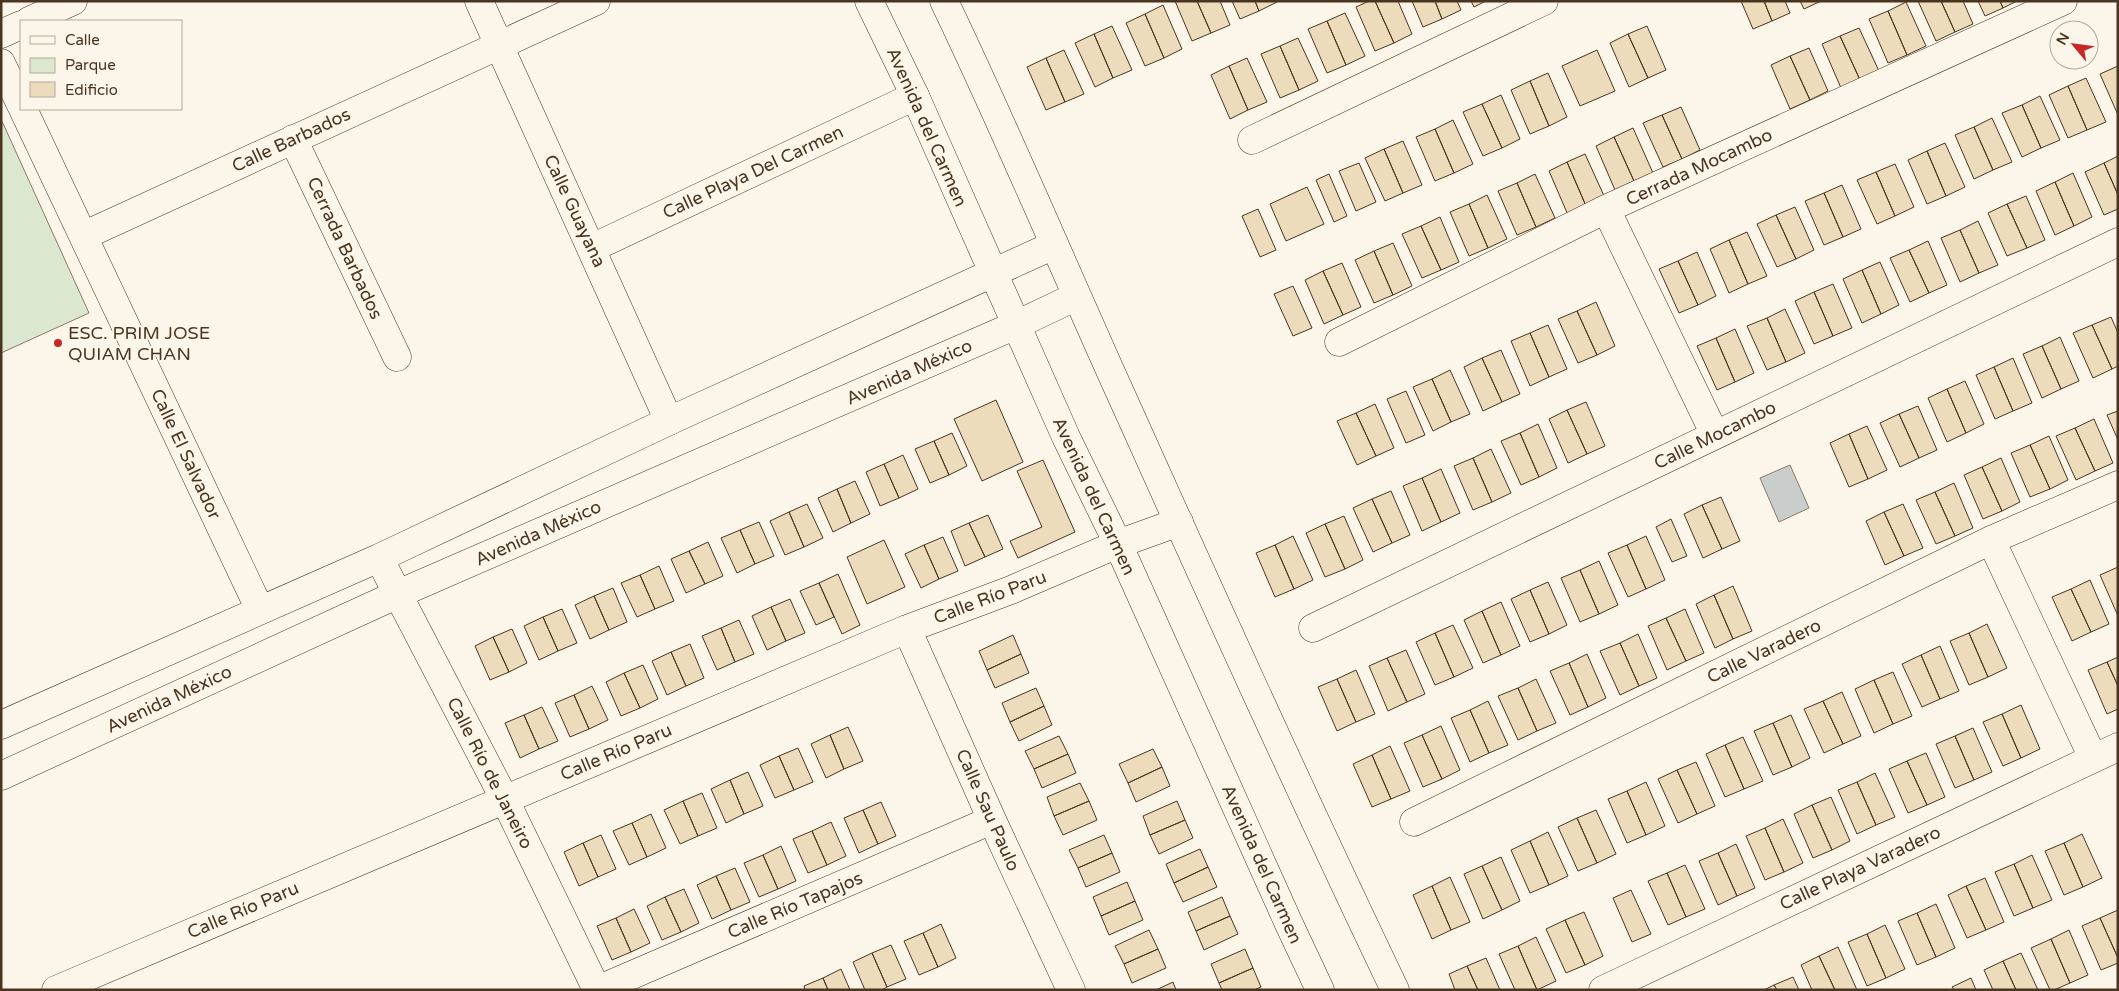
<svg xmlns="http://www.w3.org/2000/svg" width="2119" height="991" viewBox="0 0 2119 991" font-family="'Varela Round',sans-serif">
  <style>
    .green { fill: #dce7d0; stroke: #887966 }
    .water { fill: #c9cecd; stroke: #887966 }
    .building { fill: #ecdcbc; stroke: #4a3520 }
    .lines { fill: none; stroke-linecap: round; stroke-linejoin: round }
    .minor-casing { stroke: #4a3520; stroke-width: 29 }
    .tertiary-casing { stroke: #4a3520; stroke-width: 29 }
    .minor { stroke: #fbf6e9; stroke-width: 28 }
    .tertiary { stroke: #fbf6e9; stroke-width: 28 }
    .poi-dot { fill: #c62828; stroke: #fbf6e9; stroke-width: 2 }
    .labels { text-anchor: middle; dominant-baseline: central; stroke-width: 4; stroke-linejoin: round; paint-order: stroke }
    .street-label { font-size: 18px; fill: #4a3520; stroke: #fbf6e9 }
    .poi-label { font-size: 18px; fill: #4a3520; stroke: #fbf6e9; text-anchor: start }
  </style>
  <rect width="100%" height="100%" fill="#fbf6e9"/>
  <!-- green -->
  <path class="green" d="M1,119L89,313L1,353Z"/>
  <!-- water -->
  <path class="water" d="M1790,465L1809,508L1779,522L1760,478Z"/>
  <!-- building -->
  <path class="building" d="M1175,1H1197L1211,33L1192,41Z
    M1197,1H1220L1230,25L1211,33Z
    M1232,1H1255L1259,11L1240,19Z
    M1255,1H1277V2L1259,11Z
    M1369,1H1375L1394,43L1375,51L1356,7Z
    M1375,1H1398L1412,34L1394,43Z
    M1412,1H1435L1442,19L1423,27Z
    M1435,1H1457L1461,10L1442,19Z
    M1471,1H1486L1474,7Z
    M1741,1H1764L1772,21L1753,29Z
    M1764,1H1785L1790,13L1772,21Z
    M1800,1H1821L1804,9Z
    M1918,1H1941L1955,32L1936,41Z
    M1941,1H1963L1973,24L1955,32Z
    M1978,1H2000L2003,8L1985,16Z
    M2000,1H2017L2003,8Z
    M1906,2L1926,46L1907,55L1888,11Z
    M1163,5L1182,49L1164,58L1145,14Z
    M1888,11L1907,55L1888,63L1869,19Z
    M1345,13L1365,56L1346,65L1327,21Z
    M1145,14L1164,58L1145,66L1126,23Z
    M1327,21L1346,65L1327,73L1308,29Z
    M1112,26L1132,70L1113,78L1094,34Z
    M1647,26L1666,70L1648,78L1628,34Z
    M1859,28L1879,71L1860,80L1840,36Z
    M1094,34L1113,78L1095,87L1075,43Z
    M1628,34L1648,78L1629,87L1610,43Z
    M1840,36L1860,80L1841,88L1822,44Z
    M1298,38L1318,81L1299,90L1280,46Z
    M1280,46L1299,90L1280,98L1261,54Z
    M1809,48L1828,91L1810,100L1790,56Z
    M1064,50L1084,94L1065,102L1046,58Z
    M1597,50L1615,91L1580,106L1562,66Z
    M1790,56L1810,100L1790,109L1771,65Z
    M1046,58L1065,102L1046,110L1027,67Z
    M1247,58L1267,102L1248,110L1229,66Z
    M1229,66L1248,110L1230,119L1211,75Z
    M2118,66V115L2100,74Z
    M1548,73L1567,117L1549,126L1530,81Z
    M2086,78L2106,122L2087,130L2068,86Z
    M1530,81L1549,126L1530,134L1511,90Z
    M2068,86L2087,130L2068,138L2049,95Z
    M1501,95L1520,139L1502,148L1482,104Z
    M2040,96L2060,140L2041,148L2022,105Z
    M1482,104L1502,148L1483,156L1463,112Z
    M2022,105L2041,148L2022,157L2002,113Z
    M1681,107L1700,150L1682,159L1662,115Z
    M1662,115L1682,159L1663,167L1643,123Z
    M1992,118L2012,162L1993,170L1974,127Z
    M1453,120L1473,164L1454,173L1435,129Z
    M1974,127L1993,170L1974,179L1955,135Z
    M1633,128L1653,173L1634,181L1614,137Z
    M1435,129L1454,173L1435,181L1416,137Z
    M1614,137L1634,181L1615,190L1596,146Z
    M1403,141L1422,185L1403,193L1384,149Z
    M1945,143L1965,187L1946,196L1927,151Z
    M1384,149L1403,193L1385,201L1365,158Z
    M1927,151L1946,196L1927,204L1908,160Z
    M1585,154L1605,198L1586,206L1567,162Z
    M2118,156V195L2104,163Z
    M1567,162L1586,206L1568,215L1549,171Z
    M1359,163L1376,202L1356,211L1339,171Z
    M2104,163L2118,195V209L2104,215L2085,172Z
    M1895,164L1914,207L1895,216L1876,172Z
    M1876,172L1895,216L1877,224L1857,180Z
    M2073,173L2092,217L2074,226L2055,182Z
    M1329,174L1347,216L1334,222L1316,180Z
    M1535,174L1555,218L1536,227L1517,183Z
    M2055,182L2074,226L2055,235L2036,191Z
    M1517,183L1536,227L1517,235L1498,191Z
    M1842,185L1861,229L1843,237L1824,193Z
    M1307,187L1324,224L1286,241L1270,204Z
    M1824,193L1843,237L1824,245L1805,201Z
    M1487,195L1507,239L1488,248L1469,204Z
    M2026,196L2045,240L2027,248L2007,204Z
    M1469,204L1488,248L1469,256L1450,212Z
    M2007,204L2027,248L2007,256L1988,213Z
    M1795,207L1814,250L1796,259L1776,215Z
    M1258,209L1276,250L1260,257L1242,216Z
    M1776,215L1796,259L1777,267L1757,224Z
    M1440,217L1459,262L1441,270L1421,226Z
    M1978,221L1998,265L1979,273L1960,230Z
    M1421,226L1441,270L1422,278L1402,234Z
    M1960,230L1979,273L1960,282L1941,238Z
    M1747,232L1767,276L1748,284L1729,240Z
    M1729,240L1748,284L1729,293L1710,249Z
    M1928,241L1947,285L1929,293L1909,250Z
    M1393,243L1412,286L1393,295L1374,251Z
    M1909,250L1929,293L1910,302L1890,258Z
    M1374,251L1393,295L1374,303L1355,260Z
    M1697,252L1716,296L1698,305L1678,261Z
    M1678,261L1698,305L1679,313L1659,269Z
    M1880,262L1899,305L1881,314L1862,270Z
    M1342,263L1361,307L1343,315L1323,271Z
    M1862,270L1881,314L1862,323L1843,279Z
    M1323,271L1343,315L1324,324L1305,280Z
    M1833,284L1852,328L1833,336L1814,292Z
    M1293,286L1312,328L1293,336L1274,294Z
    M1814,292L1833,336L1814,344L1795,301Z
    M1596,302L1615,346L1597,355L1577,311Z
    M1785,309L1805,353L1786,362L1767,318Z
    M1577,311L1597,355L1578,363L1558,319Z
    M2111,317L2118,333V366L2112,369L2092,325Z
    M1767,318L1786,362L1767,370L1747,326Z
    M1548,325L1567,369L1549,377L1530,333Z
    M2092,325L2112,369L2093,378L2073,333Z
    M1735,329L1754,373L1735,382L1716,338Z
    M1530,333L1549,377L1530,386L1511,341Z
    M2060,337L2079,381L2061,389L2042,346Z
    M1716,338L1735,382L1717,390L1697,346Z
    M2042,346L2061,389L2042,398L2023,354Z
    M1501,350L1520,394L1502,402L1482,358Z
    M1482,358L1502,402L1483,411L1464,367Z
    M2013,358L2032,403L2013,411L1994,367Z
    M1994,367L2013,411L1995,419L1976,375Z
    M1450,370L1470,414L1451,422L1432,379Z
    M1432,379L1451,422L1433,431L1413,387Z
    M1965,381L1984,424L1966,433L1947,389Z
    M1947,389L1966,433L1947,442L1928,398Z
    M1406,391L1425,435L1406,443L1387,399Z
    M996,400L1023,462L982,481L954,419Z
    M1586,402L1605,446L1587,454L1567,410Z
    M1375,404L1394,448L1376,456L1356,413Z
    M1918,406L1937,450L1919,458L1899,414Z
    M1567,410L1587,454L1568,463L1549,419Z
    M2118,411V440L2107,415Z
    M1356,413L1376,456L1357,465L1337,421Z
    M1899,414L1919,458L1900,467L1880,423Z
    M2094,419L2113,463L2095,471L2075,428Z
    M1538,424L1557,468L1539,477L1520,433Z
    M1867,426L1887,470L1868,479L1849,434Z
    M2075,428L2095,471L2076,480L2056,436Z
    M952,433L967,466L949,475L934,441Z
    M1520,433L1539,477L1521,485L1501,441Z
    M1849,434L1868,479L1849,487L1830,443Z
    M2049,436L2068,480L2050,489L2030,445Z
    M934,441L949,475L930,483L915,449Z
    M2030,445L2050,489L2030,497L2011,453Z
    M1491,449L1511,493L1492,502L1473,458Z
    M903,455L918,489L899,498L884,464Z
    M1473,458L1492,502L1473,510L1454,466Z
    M2001,458L2020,502L2002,511L1982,467Z
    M1043,460L1075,532L1018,558L1010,541L1042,527L1017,471Z
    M884,464L899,498L880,506L866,472Z
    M1982,467L2002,511L1983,519L1964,475Z
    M1441,469L1460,513L1441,522L1422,478Z
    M1422,478L1441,522L1422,531L1403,486Z
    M855,481L870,514L851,523L837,489Z
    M1954,483L1973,528L1955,536L1935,492Z
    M837,489L851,523L833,532L818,498Z
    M1391,491L1410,535L1392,543L1372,499Z
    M1935,492L1955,536L1936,544L1916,500Z
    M1721,497L1740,541L1722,549L1702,505Z
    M1372,499L1392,543L1373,552L1353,508Z
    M807,504L823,538L804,547L789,512Z
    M1903,504L1923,548L1904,556L1884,512Z
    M1702,505L1722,549L1703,558L1684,514Z
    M789,512L804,547L785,555L770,521Z
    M1884,512L1904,556L1885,565L1866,521Z
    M988,515L1003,549L985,557L969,523Z
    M1344,516L1363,560L1345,569L1325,524Z
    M1671,519L1687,556L1672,562L1656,527Z
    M759,522L774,556L755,564L740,530Z
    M969,523L985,557L965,566L951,531Z
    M1325,524L1345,569L1325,577L1306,533Z
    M740,530L755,564L737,573L721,538Z
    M1293,536L1313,580L1294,589L1275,545Z
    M1646,536L1665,580L1646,589L1627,545Z
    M943,537L958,571L939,579L924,545Z
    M884,540L905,587L867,604L847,557Z
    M708,542L723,576L705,584L689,551Z
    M924,545L939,579L921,588L905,554Z
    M1275,545L1294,589L1275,597L1256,553Z
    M1627,545L1646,589L1628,597L1608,553Z
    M689,551L705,584L686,593L671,559Z
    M1599,561L1618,605L1599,614L1580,570Z
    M659,566L674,601L655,609L640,575Z
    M2118,567V616L2100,575Z
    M1580,570L1599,614L1580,622L1561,578Z
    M838,574L860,625L842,634L819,583Z
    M640,575L655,609L637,617L621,583Z
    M2090,580L2109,624L2091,632L2071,589Z
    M1548,582L1567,625L1549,634L1530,590Z
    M819,583L834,617L816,625L800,591Z
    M1733,586L1752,631L1733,639L1714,595Z
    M613,588L627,622L609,630L594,596Z
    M2071,589L2091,632L2072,641L2052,597Z
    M1530,590L1549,634L1530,642L1511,599Z
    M1714,595L1733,639L1715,648L1696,604Z
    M594,596L609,630L590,639L575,605Z
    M790,599L805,633L786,641L771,607Z
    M1501,602L1520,646L1501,655L1482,611Z
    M771,607L786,641L767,650L752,616Z
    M562,609L577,643L558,651L543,617Z
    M1685,609L1704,653L1686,661L1666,618Z
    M1482,611L1501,655L1483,663L1464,620Z
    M543,617L558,651L539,660L524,626Z
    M1666,618L1686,661L1667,670L1648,626Z
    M739,620L754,654L735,662L721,628Z
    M1987,624L2007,668L1988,677L1969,633Z
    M1453,625L1473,668L1454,677L1435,633Z
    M721,628L735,662L717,670L702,636Z
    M512,629L527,663L509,672L493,637Z
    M1435,633L1454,677L1435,685L1416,642Z
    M1969,633L1988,677L1969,685L1950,641Z
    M1638,634L1657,678L1639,686L1620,643Z
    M1013,635L1021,654L987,670L979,651Z
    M493,637L509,672L490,680L475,646Z
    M1620,643L1639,686L1620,695L1600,651Z
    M690,644L704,678L686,686L671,652Z
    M1940,646L1959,691L1940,699L1921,655Z
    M1406,650L1425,694L1407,702L1387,658Z
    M671,652L686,686L667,695L652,661Z
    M1021,654L1029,673L995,688L987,670Z
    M1587,654L1606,698L1588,707L1569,663Z
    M1921,655L1940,699L1922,707L1902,664Z
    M2118,657V686L2107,662Z
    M1387,658L1407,702L1388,711L1369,666Z
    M2107,662L2118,686V709L2107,714L2088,670Z
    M1569,663L1588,707L1570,715L1550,671Z
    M643,665L658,699L640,708L624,673Z
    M1356,670L1375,714L1356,722L1337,679Z
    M1893,672L1912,716L1893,724L1874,680Z
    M624,673L640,708L621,716L606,682Z
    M1337,679L1356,722L1337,731L1318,687Z
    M1536,679L1556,723L1537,731L1518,688Z
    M1874,680L1893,724L1874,733L1855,689Z
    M592,686L608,720L589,729L574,695Z
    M1036,688L1044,706L1010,722L1002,703Z
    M1518,688L1537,731L1518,740L1498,696Z
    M1842,692L1861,736L1843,744L1823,701Z
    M574,695L589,729L570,737L555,703Z
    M1488,701L1508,745L1489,753L1470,710Z
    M1823,701L1843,744L1824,753L1804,709Z
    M2021,705L2040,749L2021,758L2002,714Z
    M1044,706L1052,725L1019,741L1010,722Z
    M542,707L558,741L539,749L524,715Z
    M1470,710L1489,753L1470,762L1451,718Z
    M2002,714L2021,758L2003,766L1983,722Z
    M524,715L539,749L520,758L505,723Z
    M1791,715L1810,758L1792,767L1773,723Z
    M1773,723L1792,767L1773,775L1754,731Z
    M1441,726L1460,770L1442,779L1422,735Z
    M848,727L863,761L844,769L830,735Z
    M1973,728L1992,772L1974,780L1955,736Z
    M830,735L844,769L826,778L811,744Z
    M1422,735L1442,779L1423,787L1404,743Z
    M1059,736L1068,754L1034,769L1025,751Z
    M1955,736L1974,780L1955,788L1936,744Z
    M1743,737L1763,781L1744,789L1725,745Z
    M1725,745L1744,789L1725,797L1706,754Z
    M1390,746L1410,791L1391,799L1372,755Z
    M798,748L813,782L794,790L779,756Z
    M1153,749L1162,767L1128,783L1119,764Z
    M1926,753L1945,797L1927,805L1907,761Z
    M1068,754L1076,773L1042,788L1034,769Z
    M1372,755L1391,799L1372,807L1353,764Z
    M779,756L794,790L775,798L760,765Z
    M1907,761L1927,805L1908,813L1889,769Z
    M1696,762L1715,806L1697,814L1677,770Z
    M1162,767L1170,786L1136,802L1128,783Z
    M1677,770L1697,814L1678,823L1658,779Z
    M748,772L763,806L744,814L730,780Z
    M1875,773L1895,817L1876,825L1857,782Z
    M730,780L744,814L726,823L711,789Z
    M1646,782L1665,826L1646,835L1627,791Z
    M1857,782L1876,825L1857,834L1838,790Z
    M1080,783L1089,801L1054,816L1047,797Z
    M1627,791L1646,835L1627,843L1608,799Z
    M702,793L717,828L698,836L683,801Z
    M1831,797L1850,841L1832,850L1812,805Z
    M683,801L698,836L680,844L664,810Z
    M1089,801L1097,820L1063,835L1054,816Z
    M1177,801L1185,820L1150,835L1143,816Z
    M881,802L896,836L878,844L863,810Z
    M1812,805L1832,850L1813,858L1794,814Z
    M863,810L878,844L859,853L844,818Z
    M1596,810L1616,854L1597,863L1577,818Z
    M651,814L666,848L647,857L632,823Z
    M1577,818L1597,863L1578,871L1558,827Z
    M1783,819L1803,863L1784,872L1765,828Z
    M1185,820L1193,838L1159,854L1150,835Z
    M831,822L846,856L827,865L812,831Z
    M632,823L647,857L629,865L613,831Z
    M1765,828L1784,872L1765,880L1746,836Z
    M812,831L827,865L808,873L793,839Z
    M1548,832L1568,876L1549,885L1530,841Z
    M2082,834L2102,878L2083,887L2064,843Z
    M601,835L616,869L598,877L583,843Z
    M1104,835L1112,853L1078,868L1069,850Z
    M1530,841L1549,885L1530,893L1511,850Z
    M583,843L598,877L579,886L564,852Z
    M2064,843L2083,887L2064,895L2045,851Z
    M1736,844L1755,888L1737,896L1718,853Z
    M781,846L796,881L778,889L763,855Z
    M1200,849L1208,867L1174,883L1166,864Z
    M1112,853L1120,872L1086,887L1078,868Z
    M1718,853L1737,896L1718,905L1699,861Z
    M763,855L778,889L759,897L744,863Z
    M2032,855L2052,900L2033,908L2014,864Z
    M1501,857L1520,901L1502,910L1482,866Z
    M2014,864L2033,908L2014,916L1995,872Z
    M1685,865L1705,909L1686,917L1667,873Z
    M1482,866L1502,910L1483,919L1464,874Z
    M1208,867L1217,887L1183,902L1174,883Z
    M735,868L750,902L731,910L716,876Z
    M1667,873L1686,917L1668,925L1648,881Z
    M716,876L731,910L712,919L697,885Z
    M1450,877L1470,922L1451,930L1432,886Z
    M1985,878L2004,922L1986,930L1966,886Z
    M1127,882L1135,901L1101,916L1093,897Z
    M1432,886L1451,930L1432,939L1413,895Z
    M1966,886L1986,930L1967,938L1948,895Z
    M684,889L699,923L681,932L665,897Z
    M1631,890L1651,934L1632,942L1613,898Z
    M665,897L681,932L662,940L647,906Z
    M1222,897L1230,916L1196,931L1188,912Z
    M1135,901L1143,920L1109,935L1101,916Z
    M1936,904L1955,948L1936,957L1917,913Z
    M634,909L650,943L631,952L616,918Z
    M2118,910V958L2100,918Z
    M1584,912L1603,956L1585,965L1565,920Z
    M1917,913L1936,957L1917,965L1898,921Z
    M1230,916L1238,934L1204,950L1196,931Z
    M616,918L631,952L612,960L597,926Z
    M2100,918L2118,958V963L2101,970L2082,926Z
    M1565,920L1585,965L1566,973L1546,929Z
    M941,924L956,958L938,967L923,933Z
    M1885,925L1905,969L1886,978L1867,934Z
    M1149,930L1158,949L1124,964L1115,946Z
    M2069,930L2088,975L2070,983L2051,939Z
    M923,933L938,967L919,975L904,941Z
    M1867,934L1886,978L1867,986L1848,942Z
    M1536,937L1556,981L1537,990L1518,946Z
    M2051,939L2070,983L2054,990H2050L2031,948Z
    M891,945L906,979L887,987L872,953Z
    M1518,946L1537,990H1515L1499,954Z
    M1838,947L1857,990H1835L1819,956Z
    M1158,949L1166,968L1132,983L1124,964Z
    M1245,949L1253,968L1219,983L1211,964Z
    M872,953L887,987L882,990H865L853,962Z
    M2021,953L2038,990H2016L2003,961Z
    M1819,956L1835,990H1812L1801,965Z
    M1486,958L1500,990H1478L1467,966Z
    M2003,961L2016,990H1993L1984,970Z
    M1467,966L1478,990H1455L1449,974Z
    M1253,968L1261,987L1254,990H1222L1219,983Z
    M841,969L850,990H828L823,978Z
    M1793,977L1799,990H1777L1774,985Z
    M823,978L828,990H805L804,986Z
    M1971,978L1976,990H1954L1952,987Z
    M1173,982L1176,990H1156Z
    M1774,985L1777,990H1764Z"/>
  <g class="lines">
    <defs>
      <path id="minor" d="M479,1L669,421
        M29,21L73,1
        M1,34L21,25
        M1,63L21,105
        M23,109L260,610
        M293,139L397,357
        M1252,140L1544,1
        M1606,209L1715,435
        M83,236L596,1
        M592,248L915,96
        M1339,342L1606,209L2063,1
        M1991,540L2093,758
        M1313,628L2118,242
        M907,629L992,820L1071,990
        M1414,822L1991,540L2118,485
        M56,990L907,629L1011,590L1118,544L1179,522
        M597,990L992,820
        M1603,990L2118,747"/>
      <path id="tertiary" d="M869,1L915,96L1066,437L1118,544L1289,924L1320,990
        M944,1C1009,136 1066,274 1128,410C1215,604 1303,798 1395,990
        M379,558L505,800L597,990
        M1,725L379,558L669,421L1054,245
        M1,776L398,594L1016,325L1077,296"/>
    </defs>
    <!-- minor casing -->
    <use href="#minor" class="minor-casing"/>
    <!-- tertiary casing -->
    <use href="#tertiary" class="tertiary-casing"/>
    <!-- minor -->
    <use href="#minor" class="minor"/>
    <!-- tertiary -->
    <use href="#tertiary" class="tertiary"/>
  </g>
  <!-- markers -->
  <circle class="poi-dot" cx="58" cy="343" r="5"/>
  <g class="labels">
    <!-- street labels -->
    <g class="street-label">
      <text transform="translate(927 127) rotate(66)">Avenida del Carmen</text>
      <text transform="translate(291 140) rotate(-25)">Calle Barbados</text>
      <text transform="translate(1699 167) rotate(-25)">Cerrada Mocambo</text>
      <text transform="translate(753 172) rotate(-25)">Calle Playa Del Carmen</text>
      <text transform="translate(575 211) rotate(65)">Calle Guayana</text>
      <text transform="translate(345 248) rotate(65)">Cerrada Barbados</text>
      <text transform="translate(909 372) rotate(-24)">Avenida México</text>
      <text transform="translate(1715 435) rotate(-26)">Calle Mocambo</text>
      <text transform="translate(186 454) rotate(65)">Calle El Salvador</text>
      <text transform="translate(1094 496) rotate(65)">Avenida del Carmen</text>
      <text transform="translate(538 533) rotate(-24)">Avenida México</text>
      <text transform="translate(990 597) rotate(-21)">Calle Río Paru</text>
      <text transform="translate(1764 651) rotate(-26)">Calle Varadero</text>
      <text transform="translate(169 699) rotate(-25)">Avenida México</text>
      <text transform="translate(616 752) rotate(-23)">Calle Río Paru</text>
      <text transform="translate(490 773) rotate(63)">Calle Río de Janeiro</text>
      <text transform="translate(988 810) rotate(66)">Calle Sau Paulo</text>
      <text transform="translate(1262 864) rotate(66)">Avenida del Carmen</text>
      <text transform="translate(1860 868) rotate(-25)">Calle Playa Varadero</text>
      <text transform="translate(795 905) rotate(-23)">Calle Río Tapajos</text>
      <text transform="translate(243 910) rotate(-23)">Calle Río Paru</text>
    </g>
    <!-- poi labels -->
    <g class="poi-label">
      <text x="68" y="333">ESC. PRIM JOSE<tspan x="68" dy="21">QUIAM CHAN</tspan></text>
    </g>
  </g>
  <!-- border -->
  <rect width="2119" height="991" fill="none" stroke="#4a3520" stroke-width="5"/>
  <!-- legend -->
  <rect x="20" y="20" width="162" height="90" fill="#fbf6e9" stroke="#b4a999"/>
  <rect x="30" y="36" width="25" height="8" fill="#fbf6e9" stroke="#b4a999"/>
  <text x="65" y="45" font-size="15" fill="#4a3520">Calle</text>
  <rect x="30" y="58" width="25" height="15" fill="#dce7d0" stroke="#b4a999"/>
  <text x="65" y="70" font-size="15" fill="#4a3520">Parque</text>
  <rect x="30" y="82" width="25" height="15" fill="#ecdcbc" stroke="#b4a999"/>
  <text x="65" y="95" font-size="15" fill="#4a3520">Edificio</text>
  <!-- north arrow -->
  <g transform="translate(2074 45) rotate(299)"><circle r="24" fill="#fbf6e9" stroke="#b4a999"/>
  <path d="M0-4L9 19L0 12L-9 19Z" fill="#c62828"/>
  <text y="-8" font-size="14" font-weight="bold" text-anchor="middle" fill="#4a3520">N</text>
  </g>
</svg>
